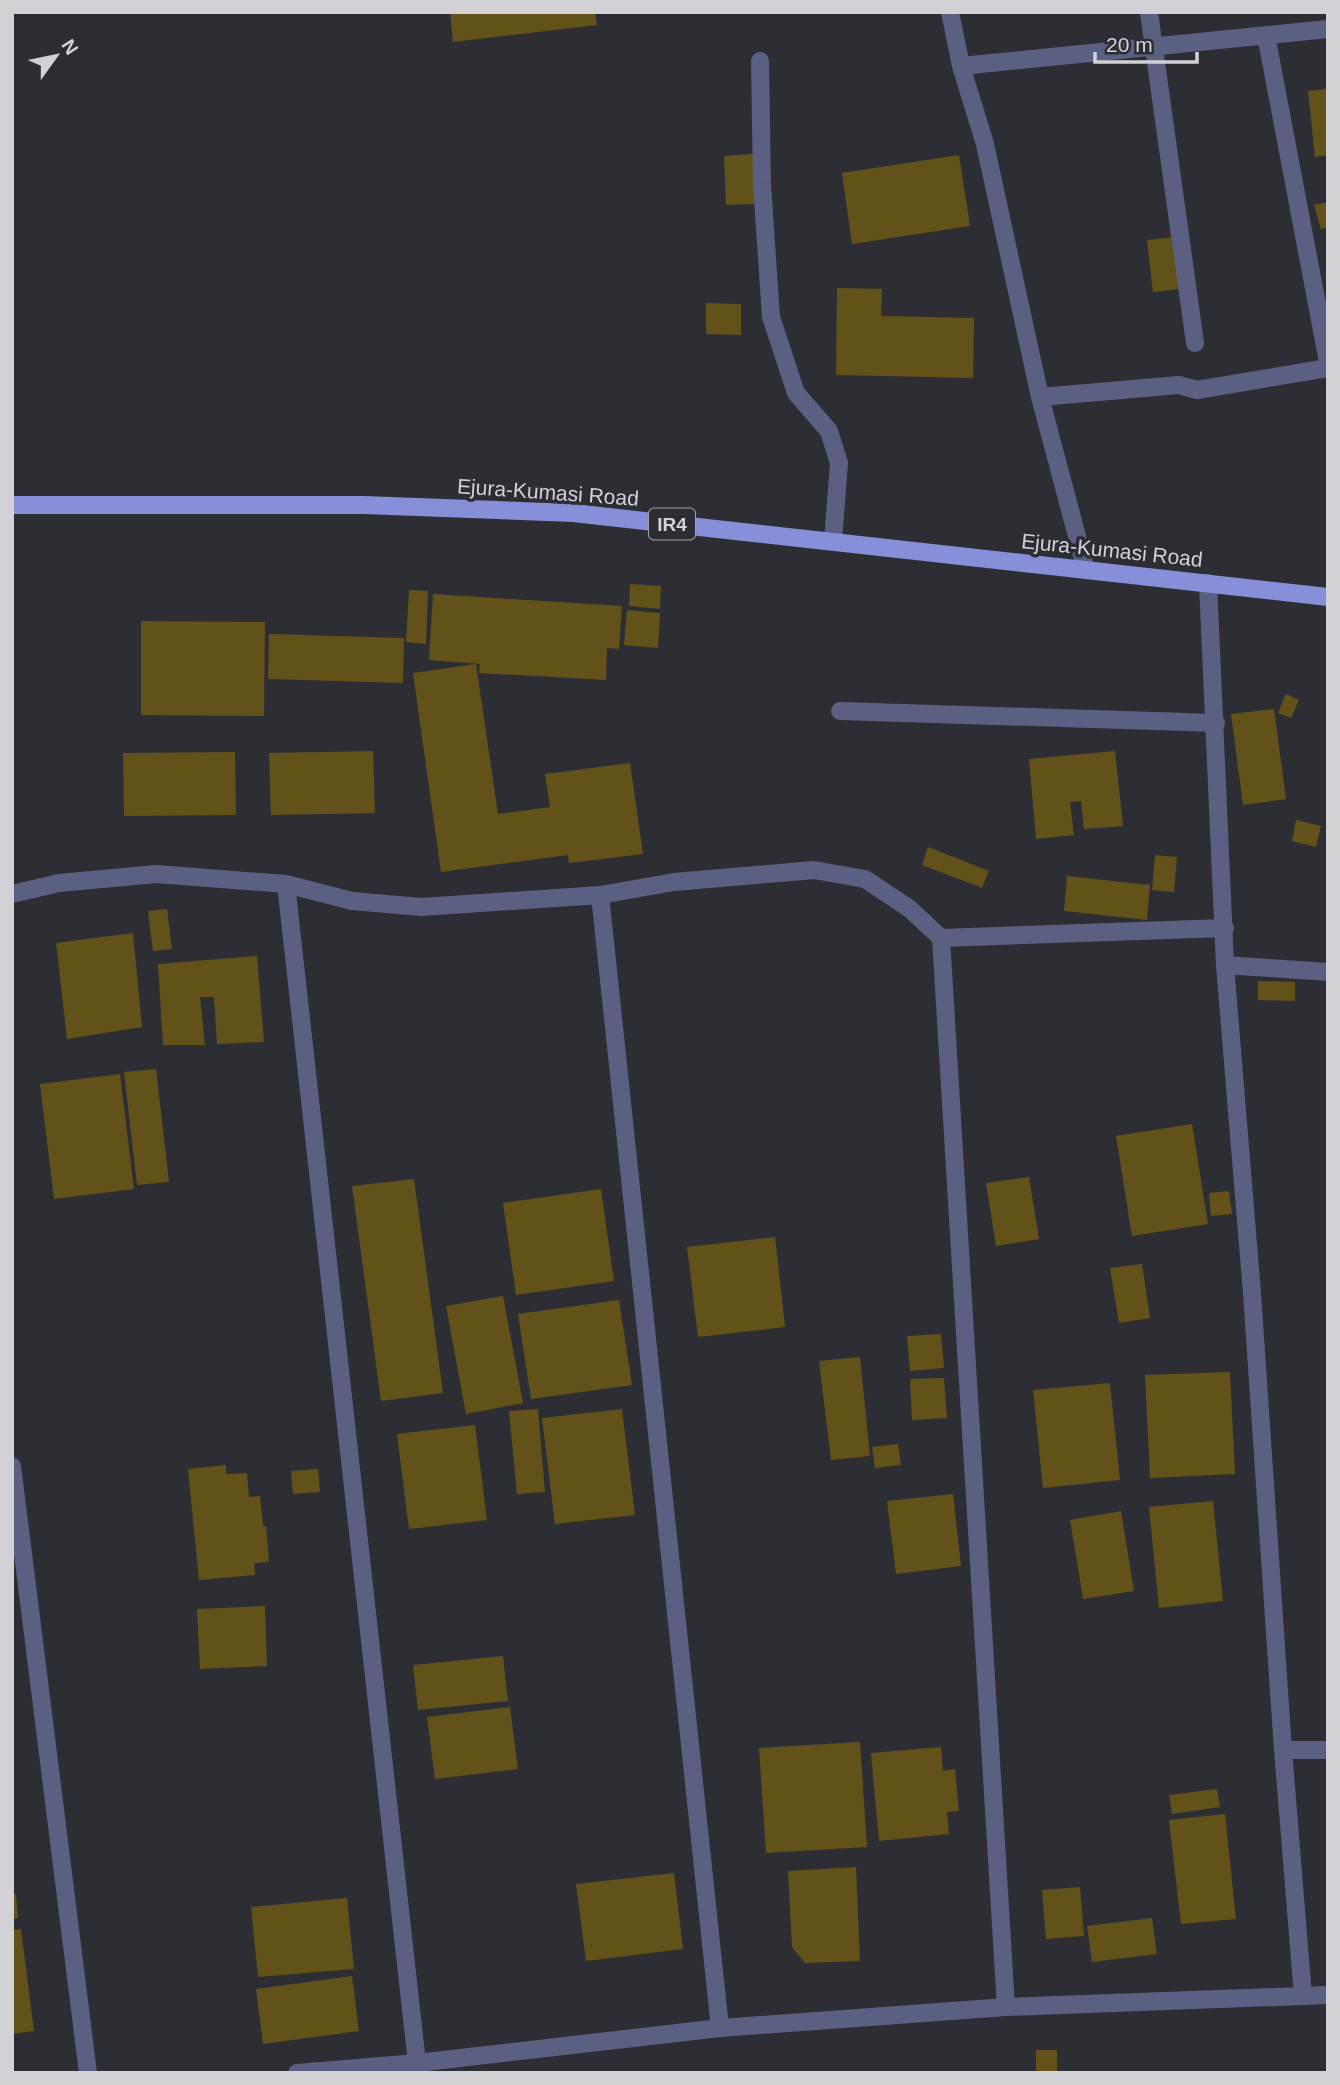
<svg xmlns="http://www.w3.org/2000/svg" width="1340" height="2085" viewBox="0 0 1340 2085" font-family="Helvetica,sans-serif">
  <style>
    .building { fill: #62521a }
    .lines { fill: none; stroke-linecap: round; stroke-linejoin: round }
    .minor { stroke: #5b6083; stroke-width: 18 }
    .major { stroke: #868fd7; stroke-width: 18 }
    .labels { text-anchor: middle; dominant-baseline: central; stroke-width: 7; stroke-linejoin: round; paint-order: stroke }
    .shield { fill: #2d2e34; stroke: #a0a1a5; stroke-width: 2 }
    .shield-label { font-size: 19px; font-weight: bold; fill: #d2d2d6 }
    .street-label { font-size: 21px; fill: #d2d2d6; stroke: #2d2e34 }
  </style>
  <rect width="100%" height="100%" fill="#2d2e34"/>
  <!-- building -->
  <path class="building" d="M450,12H595L597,25L453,42Z
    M1328,89V155L1315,157L1308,91Z
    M753,154L755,204L726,205L724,156Z
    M959,155L970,226L852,244L842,173Z
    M1328,202V228L1321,229L1314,205Z
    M1175,237L1181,289L1153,292L1147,240Z
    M837,288L882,289L881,316L974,318L973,378L836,375Z
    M706,303L741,304V335L706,334Z
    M630,584L661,586L660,609L629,606Z
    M409,590L428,591L426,644L406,642Z
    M433,594L622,606L619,649L607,648L606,680L479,673L480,664L429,660Z
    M627,610L660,613L658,648L624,645Z
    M141,621L265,622L264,716L141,715Z
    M269,634L404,638L403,683L268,679Z
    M476,664L498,814L550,807L545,774L630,763L643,854L569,863L568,855L441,872L413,673Z
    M1286,694L1299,700L1291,718L1278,713Z
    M1274,709L1286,799L1243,805L1231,714Z
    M373,751L375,813L271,815L269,753Z
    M1115,751L1123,826L1084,829L1081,801L1070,802L1074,835L1036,839L1029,759Z
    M235,752L236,815L124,816L123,753Z
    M1296,820L1321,826L1316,847L1292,841Z
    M928,847L989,871L982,888L922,865Z
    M1155,855L1177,857L1174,892L1152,890Z
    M1067,876L1150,885L1147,920L1064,911Z
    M167,909L172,949L153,951L148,911Z
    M133,933L142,1027L67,1039L56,943Z
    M257,956L264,1042L217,1044L214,997H200L205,1045H163L158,964Z
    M1258,981L1295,982V1001L1258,1000Z
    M156,1069L169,1182L137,1185L124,1072Z
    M120,1074L134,1189L54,1199L40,1084Z
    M1192,1124L1208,1224L1132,1236L1116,1136Z
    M1029,1177L1039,1239L996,1246L986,1183Z
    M414,1179L443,1393L381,1401L352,1186Z
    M601,1189L614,1281L516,1295L503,1203Z
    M1229,1191L1232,1214L1211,1216L1209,1193Z
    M775,1237L785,1327L698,1337L687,1247Z
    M1142,1264L1150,1318L1119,1323L1110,1268Z
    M503,1296L523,1403L466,1414L446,1306Z
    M619,1300L632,1385L531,1399L518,1314Z
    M941,1334L944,1368L910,1371L907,1336Z
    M860,1357L870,1456L831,1460L819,1361Z
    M1230,1372L1235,1474L1150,1478L1145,1375Z
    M944,1378L947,1418L912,1420L910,1379Z
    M1110,1383L1120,1480L1043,1488L1033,1390Z
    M538,1409L545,1492L517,1494L509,1411Z
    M622,1409L635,1515L555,1524L542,1418Z
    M475,1425L487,1520L409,1529L397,1434Z
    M898,1444L901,1465L875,1468L872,1447Z
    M226,1465V1474L247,1473L249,1497L260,1496L263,1526H266L269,1562L254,1563L255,1575L199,1580L188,1469Z
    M318,1469L320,1492L293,1494L291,1471Z
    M953,1494L961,1566L896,1574L887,1501Z
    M1213,1501L1223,1601L1159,1608L1149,1507Z
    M1121,1511L1134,1591L1083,1599L1070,1520Z
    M265,1606L267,1666L200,1669L197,1609Z
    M503,1656L508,1701L418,1710L413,1665Z
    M510,1707L518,1769L435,1779L427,1717Z
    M860,1742L867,1847L766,1853L759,1748Z
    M941,1747L943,1771L955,1769L959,1811L947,1812L949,1834L879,1841L871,1753Z
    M1217,1789L1220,1807L1172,1814L1169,1795Z
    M1225,1814L1236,1919L1181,1924L1169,1820Z
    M856,1867L860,1961L805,1963L792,1947L788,1871Z
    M674,1873L683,1949L586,1961L576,1884Z
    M1080,1887L1084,1936L1046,1939L1042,1890Z
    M12,1894H16L18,1918L12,1919Z
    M347,1898L354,1969L258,1977L251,1907Z
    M1152,1918L1157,1954L1092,1962L1087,1926Z
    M21,1929L34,2031L12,2034V1930Z
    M352,1976L359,2031L263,2044L256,1989Z
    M1036,2050H1057V2073H1036Z"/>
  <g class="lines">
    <!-- minor -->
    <path class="minor" d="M950,12L961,66L985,144L1040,397L1086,570
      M1149,12L1195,343
      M1266,35L1328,362
      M760,61L762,184L771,317L796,393L829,431L839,463L833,541
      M961,66L1328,29
      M1040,397L1179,385L1197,390L1328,368
      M1208,583L1225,965L1252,1293L1283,1750L1303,1996
      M840,711L1216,723
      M286,884L417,2063
      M12,894L59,883L156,874L286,884L352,901L421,907L600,895L674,882L814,870L865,879L910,909L941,938L1225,928
      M600,895L720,2028
      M941,938L1006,2007
      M1225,965L1328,972
      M12,1466L88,2073
      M1283,1750H1328
      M297,2073L417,2063L720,2028L1006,2007L1328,1995"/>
    <!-- major -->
    <path class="major" d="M12,505H364L573,513L1328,597"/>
  </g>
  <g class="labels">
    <!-- shield labels -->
    <rect class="shield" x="649" y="508.5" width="46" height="31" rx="5"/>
    <g class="shield-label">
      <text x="672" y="524">IR4</text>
    </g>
    <!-- street labels -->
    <g class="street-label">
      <text transform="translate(548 492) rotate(4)">Ejura-Kumasi Road</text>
      <text transform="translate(1112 550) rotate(6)">Ejura-Kumasi Road</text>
    </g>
  </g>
  <!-- border -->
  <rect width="1340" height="2085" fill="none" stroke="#d2d2d6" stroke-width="28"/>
  <!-- north arrow -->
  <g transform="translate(56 56) rotate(57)" stroke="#2d2e34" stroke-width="5" paint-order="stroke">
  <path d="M0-5L12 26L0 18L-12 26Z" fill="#d2d2d6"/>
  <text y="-10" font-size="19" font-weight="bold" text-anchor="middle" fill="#d2d2d6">N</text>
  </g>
  <!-- scale -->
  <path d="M1095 52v10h102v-10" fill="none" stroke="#d2d2d6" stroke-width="3.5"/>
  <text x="1106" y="52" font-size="21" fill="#d2d2d6" stroke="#2d2e34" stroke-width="5" paint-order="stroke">20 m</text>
</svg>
